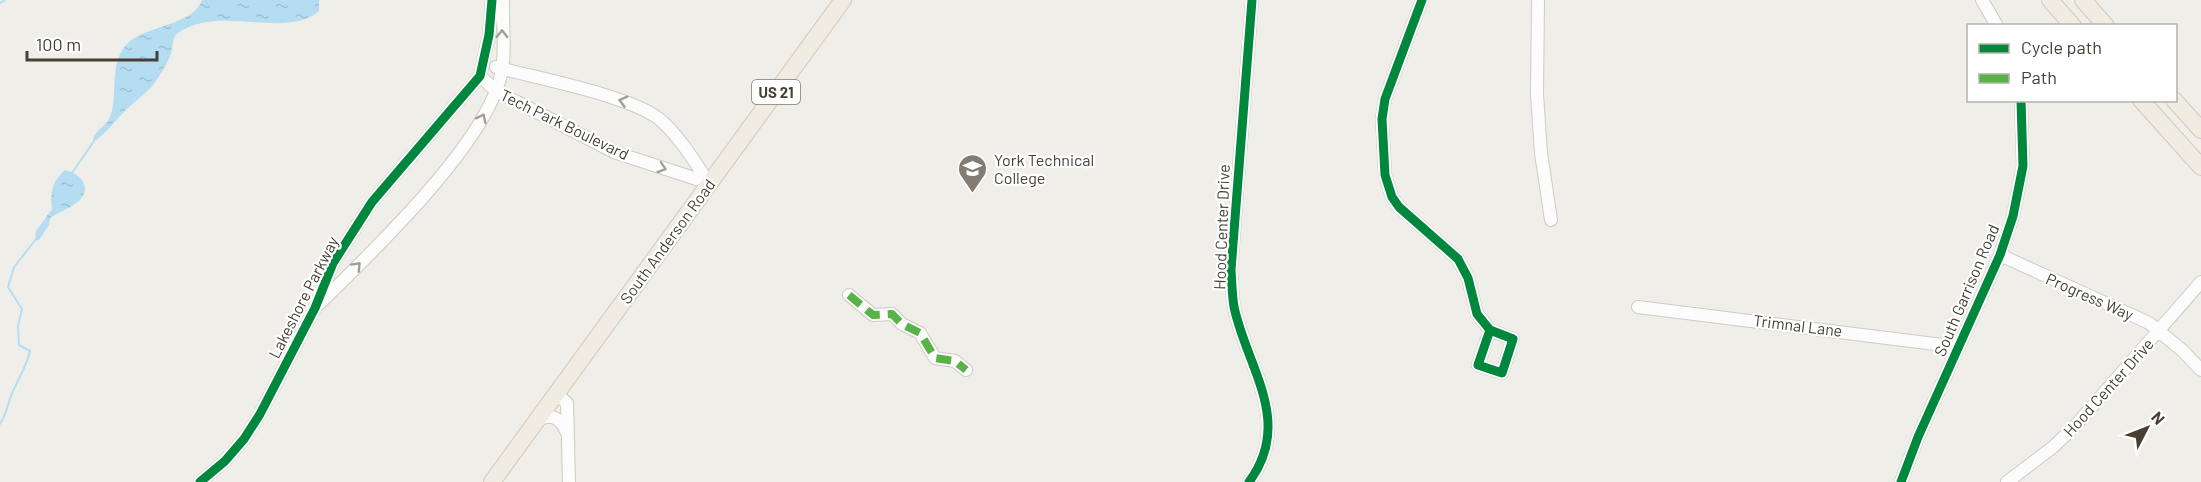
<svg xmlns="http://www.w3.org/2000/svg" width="2201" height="482" viewBox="0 0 2201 482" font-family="Barlow,sans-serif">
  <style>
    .water { fill: url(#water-ripples) }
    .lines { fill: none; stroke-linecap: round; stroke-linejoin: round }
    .stream { stroke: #b5ddf2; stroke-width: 2 }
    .minor-casing { stroke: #cecbc6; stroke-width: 14 }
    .major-casing { stroke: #d4c9b4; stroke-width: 18 }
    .minor { stroke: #fdfcfc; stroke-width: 12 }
    .major { stroke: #f1ece3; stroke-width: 16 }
    .quiet { stroke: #57b346; stroke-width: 8; stroke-dasharray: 15 8; stroke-linecap: butt }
    .cycleway-casing { stroke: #fff; stroke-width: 13 }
    .cycleway { stroke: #00873e; stroke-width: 9 }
    .oneway { stroke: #a29e98 }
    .labels { text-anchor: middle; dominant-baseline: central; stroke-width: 4.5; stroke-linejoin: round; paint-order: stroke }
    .shield { fill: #fff; stroke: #7e7971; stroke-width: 1.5 }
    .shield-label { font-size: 15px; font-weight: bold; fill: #473f34 }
    .street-label { font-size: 16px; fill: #473f34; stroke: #fff }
    .poi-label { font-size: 16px; fill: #473f34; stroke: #fff; text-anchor: start }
  </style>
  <defs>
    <pattern id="water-ripples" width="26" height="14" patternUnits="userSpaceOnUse" patternTransform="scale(1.5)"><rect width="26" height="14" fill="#b5ddf2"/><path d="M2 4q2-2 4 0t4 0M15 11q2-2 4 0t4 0" fill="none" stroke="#9dbfd0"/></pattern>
  </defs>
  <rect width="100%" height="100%" fill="#f0eee8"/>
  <!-- water -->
  <path class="water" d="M202,0H319V11C287,40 220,4 178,33C172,37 173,44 172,50C170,59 163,70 158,78C149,93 134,101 122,114C111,125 107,133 93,142C93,130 106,127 110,117C119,96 107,62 129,42C147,26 195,24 202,0Z
    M65,170C71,172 78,174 82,180C95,201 61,210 50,218L49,225L39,240L35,241L36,231L52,209C50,193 52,181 65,170Z"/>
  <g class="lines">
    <!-- stream -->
    <path class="stream" d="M0,3L5,0
      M72,173L94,141
      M0,424C8,412 8,399 15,387C21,374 27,365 30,351L19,345L18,326L22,309L8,287L14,267L37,238"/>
    <defs>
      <path id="minor" d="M1422,0L1385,99L1382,119L1385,175L1392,197L1399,207L1458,259L1468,278L1477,314L1490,330L1478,365L1502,373L1513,339L1490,330
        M1538,0L1537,94L1541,153L1551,220
        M1982,0L1997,26
        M496,67C536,78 627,95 658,118C679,135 694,161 709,183
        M480,76L496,91L614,152L709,183
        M2000,255L2149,323L2183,351L2201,370
        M849,295L873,315L892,314L902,324L920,333L935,358L955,361L966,370
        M318,305C370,254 492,139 502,69C506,47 502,22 503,0
        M1638,307L1959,347
        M555,393L567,403L569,482
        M537,421C551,412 561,418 567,433
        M200,482L225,461L244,439L260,414L315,308L333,263L372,202L480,76L489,35L492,0
        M1249,482C1294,421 1247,368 1234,307C1232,295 1232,283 1231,270L1252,0
        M1901,482L1918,437L2000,255L2013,216L2023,166L2021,100
        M2007,482L2053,447L2075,426L2201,282"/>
      <path id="major" d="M2050,0L2073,26
        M2083,0L2106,26
        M2141,100L2201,167
        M2174,100L2201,130
        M492,482L843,0"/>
    </defs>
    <!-- minor casing -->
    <use href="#minor" class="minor-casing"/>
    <!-- major casing -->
    <use href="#major" class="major-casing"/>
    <!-- minor -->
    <use href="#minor" class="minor"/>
    <!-- major -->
    <use href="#major" class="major"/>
    <!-- quiet -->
    <path class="quiet" d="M849,295L873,315L892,314L902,324L920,333L935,358L955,361L966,370"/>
    <defs>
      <path id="cycleway" d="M1422,0L1385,99L1382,119L1385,175L1392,197L1399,207L1458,259L1468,278L1477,314L1490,330L1478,365L1502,373L1513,339L1490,330
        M200,482L225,461L244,439L260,414L315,308L333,263L372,202L480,76L489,35L492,0
        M1249,482C1294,421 1247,368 1234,307C1232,295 1232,283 1231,270L1252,0
        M1901,482L1918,437L2000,255L2013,216L2023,166L2021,100"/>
    </defs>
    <!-- cycleway casing -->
    <use href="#cycleway" class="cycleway-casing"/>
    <!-- cycleway -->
    <use href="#cycleway" class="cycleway"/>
  </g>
  <!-- one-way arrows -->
  <defs><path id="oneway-chevron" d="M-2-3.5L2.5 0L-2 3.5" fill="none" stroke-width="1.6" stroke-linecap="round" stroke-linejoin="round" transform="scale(1.5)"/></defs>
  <g class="oneway">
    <use href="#oneway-chevron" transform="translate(502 34) rotate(-90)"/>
    <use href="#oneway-chevron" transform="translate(623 101) rotate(-165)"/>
    <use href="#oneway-chevron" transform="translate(482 118) rotate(-63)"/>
    <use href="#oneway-chevron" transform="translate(662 168) rotate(18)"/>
    <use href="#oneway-chevron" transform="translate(357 266) rotate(-47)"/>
  </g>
  <!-- icons -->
  <defs>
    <symbol id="university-pin" viewBox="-11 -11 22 30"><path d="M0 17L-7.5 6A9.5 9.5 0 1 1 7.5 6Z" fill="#827c73" stroke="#fff"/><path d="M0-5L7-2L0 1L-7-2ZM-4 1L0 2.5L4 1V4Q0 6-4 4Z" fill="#fff"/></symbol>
  </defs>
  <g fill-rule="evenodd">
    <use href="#university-pin" x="956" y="152" width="33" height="45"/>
  </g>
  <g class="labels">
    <!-- shield labels -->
    <rect class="shield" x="752" y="80" width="48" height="24" rx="4.5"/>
    <g class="shield-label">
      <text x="776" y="92">US 21</text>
    </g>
    <!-- street labels -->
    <g class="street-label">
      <text transform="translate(565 124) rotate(26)">Tech Park Boulevard</text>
      <text transform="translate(1221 227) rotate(-88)">Hood Center Drive</text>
      <text transform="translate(667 241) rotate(-54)">South Anderson Road</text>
      <text transform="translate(1966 290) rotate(-67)">South Garrison Road</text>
      <text transform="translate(2090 296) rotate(24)">Progress Way</text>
      <text transform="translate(303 297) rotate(-63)">Lakeshore Parkway</text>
      <text transform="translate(1798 325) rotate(7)">Trimnal Lane</text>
      <text transform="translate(2108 387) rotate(-48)">Hood Center Drive</text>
    </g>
    <!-- poi labels -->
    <g class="poi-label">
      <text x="994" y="159">York Technical<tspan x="994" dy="18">College</tspan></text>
    </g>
  </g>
  <!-- legend -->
  <rect x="1967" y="24" width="210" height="78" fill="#ffffff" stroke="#b5b2ae" stroke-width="1.5"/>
  <rect x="1979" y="44" width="30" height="9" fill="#00873e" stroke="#b5b2ae" stroke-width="1.5"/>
  <text x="2021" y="54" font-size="18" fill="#473f34">Cycle path</text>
  <rect x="1979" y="74" width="30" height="9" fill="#57b346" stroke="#b5b2ae" stroke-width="1.5"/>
  <text x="2021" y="84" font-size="18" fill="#473f34">Path</text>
  <!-- north arrow -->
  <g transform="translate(2147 428) rotate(48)" stroke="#ffffff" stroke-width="4.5" paint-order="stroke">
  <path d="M0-4.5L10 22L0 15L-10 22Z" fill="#473f34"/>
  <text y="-9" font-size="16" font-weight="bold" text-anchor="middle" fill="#473f34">N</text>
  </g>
  <!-- scale -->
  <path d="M27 51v9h130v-9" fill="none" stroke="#473f34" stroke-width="3"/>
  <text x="36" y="51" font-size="18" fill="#473f34" stroke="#ffffff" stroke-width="4.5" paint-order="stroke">100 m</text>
</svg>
